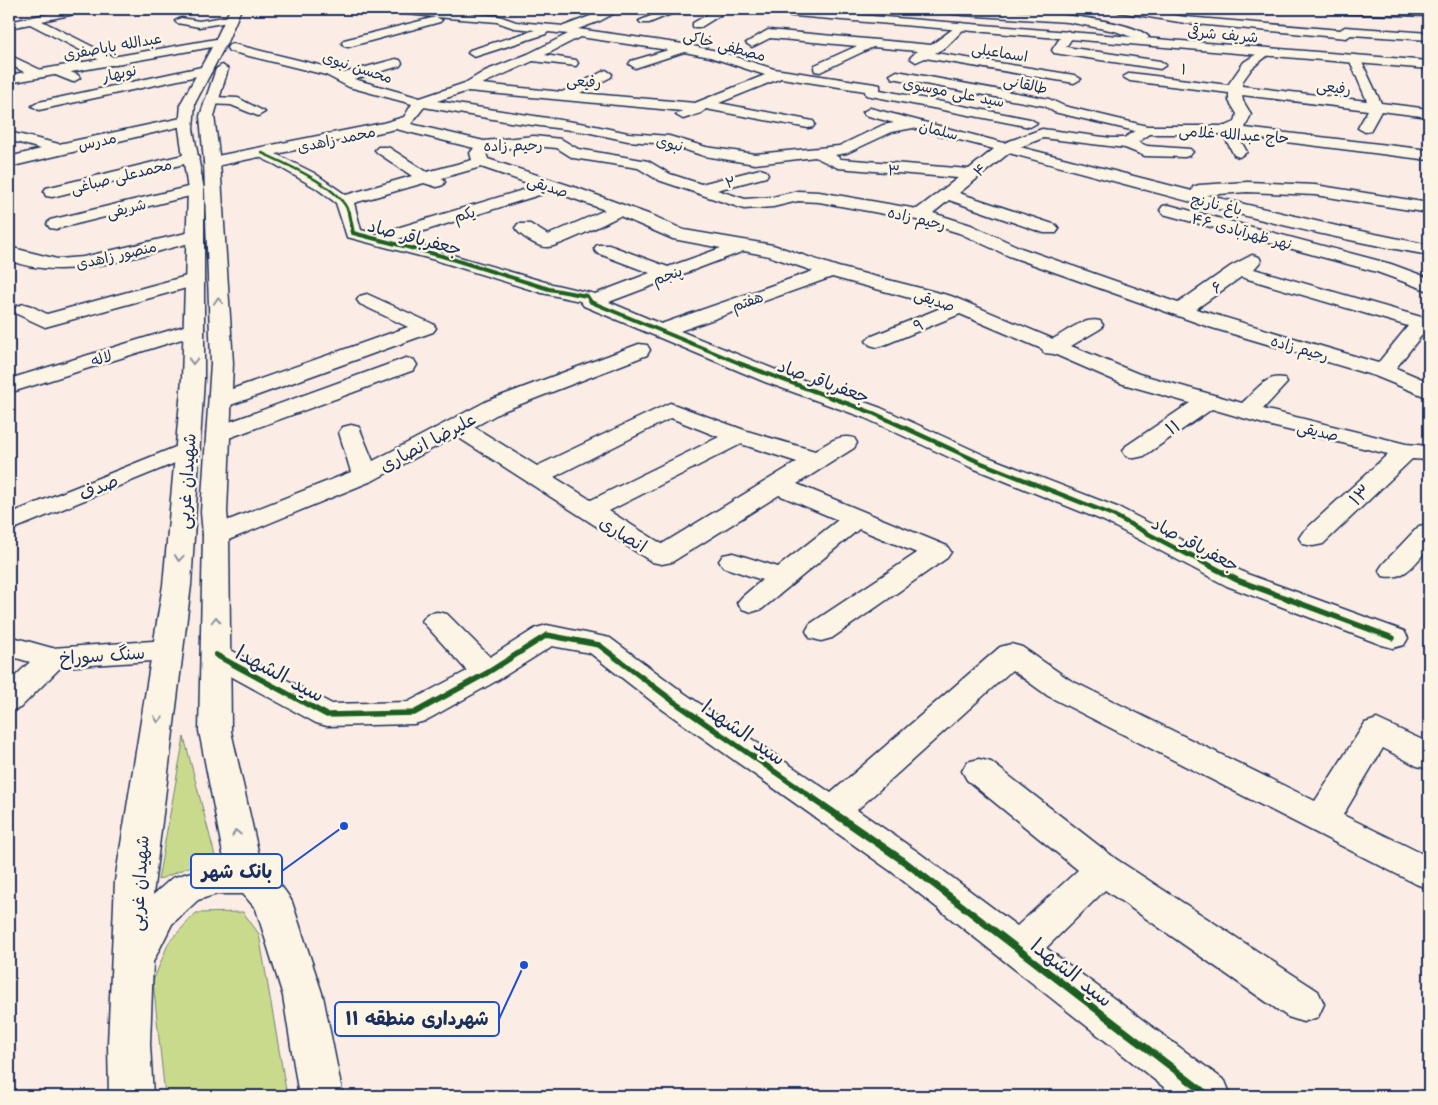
<svg xmlns="http://www.w3.org/2000/svg" width="1438" height="1105" viewBox="0 0 1438 1105" font-family="'Playpen Sans','Playpen Sans Arabic',sans-serif">
  <style>
    .green { fill: #cada8d; stroke: #728476 }
    .lines { fill: none; stroke-linecap: round; stroke-linejoin: round }
    .street-casing { stroke: #1b2f5e; stroke-width: 3 }
    .secondary-casing { stroke: #1b2f5e; stroke-width: 3 }
    .street { fill: #fcf5e5; fill-rule: evenodd }
    .secondary { fill: #fcf5e5; fill-rule: evenodd }
    .cycleway-far4-casing { stroke: #fcf5e5; stroke-width: 4 }
    .cycleway-far3-casing { stroke: #fcf5e5; stroke-width: 6 }
    .cycleway-far2-casing { stroke: #fcf5e5; stroke-width: 7 }
    .cycleway-far1-casing { stroke: #fcf5e5; stroke-width: 9 }
    .cycleway-casing { stroke: #fcf5e5; stroke-width: 10 }
    .cycleway-far4 { stroke: #1b5e20; stroke-width: 2.5 }
    .cycleway-far3 { stroke: #1b5e20; stroke-width: 4 }
    .cycleway-far2 { stroke: #1b5e20; stroke-width: 4.5 }
    .cycleway-far1 { stroke: #1b5e20; stroke-width: 5.5 }
    .cycleway { stroke: #1b5e20; stroke-width: 7 }
    .oneway { stroke: #8c92a2 }
    .labels { text-anchor: middle; dominant-baseline: central; stroke-width: 5; stroke-linejoin: round; paint-order: stroke }
    .far-street-label { font-size: 15px; fill: #1b2f5e; stroke: #fcf5e5 }
    .street-label { font-size: 18px; fill: #1b2f5e; stroke: #fcf5e5 }
    .near-street-label { font-size: 21px; fill: #1b2f5e; stroke: #fcf5e5 }
    .leader { fill: none; stroke: #1d4ed8; stroke-width: 2 }
    .callout-dot { fill: #1d4ed8; stroke: #fcf5e5; stroke-width: 2 }
    .callout { fill: #fcf5e5; stroke: #1d4ed8; stroke-width: 2 }
    .callout-label { font-size: 19px; text-anchor: middle; font-weight: bold; fill: #1b2f5e }
  </style>
  <rect width="100%" height="100%" fill="#fbece5"/>
  <filter id="ink" filterUnits="userSpaceOnUse"><feTurbulence type="fractalNoise" baseFrequency=".02" numOctaves="2"/><feDisplacementMap in="SourceGraphic" scale="10" xChannelSelector="R" yChannelSelector="G"/><feConvolveMatrix kernelMatrix="1 2 1 2 8 2 1 2 1" color-interpolation-filters="sRGB"/></filter>
  <g filter="url(#ink)">
    <!-- green -->
    <path class="green" d="M184,737L215,856L158,880Z
      M243,912L259,934L287,1096H165L153,981L169,942L196,913Z"/>
    <g class="lines">
      <defs>
        <path id="street" d="M70,9H90L88,11L42,21L117,59L119,62L117,65H109L30,24L9,28V22Z
          M132,9H150L152,11L146,14Z
          M384,9H423L499,16L516,22L564,26L609,9H622L600,21L578,29L683,44L717,51L774,69L875,84L880,85V90L1030,119L1037,123L1030,127L871,96L866,95L865,91L781,78L719,103L813,121L815,124L813,127L808,128L706,109L701,113L683,119L676,115L682,111L468,91L437,101L586,124L628,133L669,136L706,147L755,154L839,146L883,125L894,123L865,115L863,112L870,108L1004,143L1042,129L1111,138H1124L1135,131L1054,112L1045,106L892,78L890,75L897,71L1049,99L1064,106L1147,126H1226L1235,122L1237,114L1229,101V93L1130,81L1123,77L1130,73L1228,85L1244,62L1266,48L1272,52L1252,68L1242,82V86L1367,101L1349,59L1351,56H1359L1381,103L1429,109V117L1381,111L1370,131L1365,132L1358,128L1368,110L1242,95L1243,101L1251,114L1245,128L1429,150V160L1238,136L1247,152L1239,157L1234,155L1223,134H1150L1138,142L1147,146L1190,149L1193,152L1190,155L1185,157L1145,156L1125,148L1043,138L1020,147L1192,191L1193,187L1199,185L1247,182L1315,185L1429,203V213L1315,195L1247,192L1206,195L1341,227L1429,245V255C1287,231 1148,190 1009,153L959,193L1056,225L1059,229L1056,233H1044L949,200L933,213L971,225L1021,248L1178,303L1231,266L1252,255L1259,257L1261,261L1254,269L1428,319L1429,326L1396,368L1429,382V398L1375,376L1209,327L1009,256L959,233L917,220L819,202L798,201L773,207L744,209L658,180L638,168L573,158L557,148L534,146L489,150L486,153L488,159L580,189L656,217L684,230L773,245L838,267L951,296L1053,339C1067,331 1084,317 1100,321L1103,325L1100,329L1071,346L1139,374L1242,403C1255,392 1265,374 1284,378L1287,383L1263,409L1406,444L1429,446V460L1412,459L1323,544L1313,546L1303,544L1299,538L1303,532L1388,454L1267,425L1212,409L1144,456L1135,458L1126,456L1123,451L1126,446L1190,403L1123,384L1054,354L1044,353L1042,349L960,314L884,345L877,347L870,345L866,341L870,337L943,307L832,277L680,331L781,372L881,408L988,457L1122,509L1247,574L1404,631L1408,638L1404,645L1393,648L1382,645L1227,586L1104,521L970,467L865,418L765,382L584,306L580,301L542,293L435,260L347,237L336,203L316,188L276,165L259,157L212,167L206,165L204,162L206,159L212,157L383,123L404,117L412,104L349,87L326,75L229,51L227,48L229,45L233,44L331,68L344,73L396,59L400,60L402,63L400,66L354,79L420,98L465,83L485,71L528,54L568,34L548,32L546,34L474,57L468,53L470,50L535,30L514,28L497,22L436,17L442,20L440,22L348,47L344,46L342,43L344,40L436,17L389,12ZM580,37L668,50L631,61L629,64L635,68L684,52L710,57L765,75L695,103L580,93L611,77L612,74L606,70L562,92L482,84L533,61L576,66L578,63L576,60L545,55ZM424,107L510,122L586,132L628,141L668,144L704,156L755,164L815,157L838,168L958,178L917,209L819,192L798,191L773,197L745,199L717,190L766,177L768,174L766,171L760,169L701,184L670,174L648,161L578,149L561,139L534,136L484,141L411,124ZM913,128L994,149L969,169L841,159L835,155L847,153L892,132ZM396,129L474,148L470,153L472,160L427,172L388,147H378L375,150L378,153L412,176L346,195L314,173L276,154ZM481,167L536,186L377,234L361,230L354,203L424,183L437,187L443,185L445,182L442,178ZM552,191L605,210L548,235L530,224H518L515,228C520,236 539,248 548,247C561,246 605,223 620,216L673,239L721,248L668,267L609,245H597L594,249L597,253L650,273L595,294L552,284L398,239ZM744,251L769,256L813,271L661,324L609,302ZM1241,277L1408,326L1378,363L1196,309Z
          M667,9H683L649,23H641L639,21Z
          M717,9H730L701,27H693V23Z
          M931,9C967,7 1127,13 1149,37L1143,41L1115,31L1068,22L963,15L937,12Z
          M1113,9H1137L1185,17L1340,30L1345,27L1429,33V40L1351,35L1346,38L1185,23L1119,12Z
          M1328,9L1429,10V16L1333,13L1329,12Z
          M230,16L236,19L234,21L199,27L177,23L175,21L181,18L199,21Z
          M961,23L967,26L946,47L935,53L1074,75L1081,79L1074,83L925,58L916,62L910,58L917,51L873,47L820,72L815,71L814,68L815,65L857,46L770,38L752,47L746,43L768,30L931,45Z
          M1068,31L1074,35L1066,47L1160,61L1166,65L1160,69L1054,53L1052,50L1064,32Z
          M9,55L43,71L44,74L43,77H33L9,64Z
          M206,66L212,70L211,73L39,110L32,106L39,102Z
          M58,67L78,75L80,78L73,82L53,74L52,71L53,68Z
          M211,97L238,98L265,112L258,116L231,105L206,104L204,101Z
          M186,117L193,121L191,124L9,167V157L41,149L9,140V132L59,144Z
          M191,153L196,155L199,158L196,161L52,197L46,196L44,192L46,188Z
          M196,185L202,187L204,190L202,193L56,229L50,228L47,224L50,220Z
          M1169,205L1391,264L1429,278V291L1377,272L1163,214L1160,210L1163,206Z
          M195,231L201,232L204,236L201,240C143,254 67,284 9,260V247L57,259L83,257Z
          M194,274L201,276L204,280L201,284L45,327L17,314L14,310L17,306L24,304L31,306L47,314Z
          M367,294L433,324L436,328L433,332L228,406L220,408L212,406L209,401L212,396L408,327L360,304L357,300L360,296Z
          M194,323L201,325L204,329L201,333L9,393V379Z
          M639,344L647,345L650,350L647,355L503,411L474,427L537,466L670,403L747,431L815,451C828,443 838,434 854,438L857,443L854,448L797,484L947,546L951,552L947,558L832,638L821,641L810,638L806,631L810,624L917,553L859,529L762,609L752,612L742,609L737,603L742,597L762,580L723,567L719,561L723,555L733,553L778,567L838,520L779,495L672,562L662,564L652,562L456,436L374,480L226,541L216,543L206,541L203,535L206,529L351,472L339,432L343,427L351,425L359,427L373,461L487,401ZM671,418L719,437L591,500L554,477ZM741,444L797,462L662,544L609,511Z
          M406,358L414,360L417,365L414,370L226,439L218,441L210,439L206,434L210,429Z
          M188,442L197,444L200,449L197,454L9,531V514Z
          M1429,524V548C1415,563 1405,581 1383,576L1379,570L1383,564L1419,526Z
          M437,612L447,614L490,657L536,628L547,625L610,638L684,693L831,793L1000,647L1011,644L1022,647L1070,680L1315,801L1365,723L1377,719L1429,743V769L1417,766L1383,748L1343,815L1429,857V889L1416,884L1048,696L1012,670L857,810L918,852L1017,926L1078,870L967,780L962,771L967,762L979,759L991,762L1116,859L1318,991L1324,1004L1318,1017L1303,1022L1288,1017L1105,890L1046,948L1225,1081L1231,1096H1175L892,872L662,709L590,653L552,646L498,680L425,721L414,724L327,726L316,723L205,662L201,655L205,648L216,645L227,648L332,704L408,702L467,671L422,621L427,614Z
          M9,636L52,648L167,640L178,643L182,650L178,657L167,660L61,667L20,708L9,711V682L30,662L9,656Z"/>
        <path id="secondary" d="M230,9H241L227,42L195,103L193,129L204,190V379L191,585L153,895L172,878L217,864H225L199,731L203,535L201,512L211,363L204,162L200,116L216,69L222,65L228,69L214,116L220,162L233,363L227,512L229,535L231,731L260,860C269,875 284,886 292,902L323,996L343,1096H299L283,996L256,909L243,894H217L198,900L172,924L153,962L150,1044L153,1096H109L108,1044L115,881L163,585L182,379L188,190L179,129L181,103L212,47L9,83V75L216,39Z
          M741,9H784L1429,61V69L746,12Z"/>
      </defs>
      <!-- street casing -->
      <use href="#street" class="street-casing"/>
      <!-- secondary casing -->
      <use href="#secondary" class="secondary-casing"/>
      <!-- street -->
      <use href="#street" class="street"/>
      <!-- secondary -->
      <use href="#secondary" class="secondary"/>
      <defs>
        <path id="cycleway-far4" d="M262,153C286,164 343,188 349,214"/>
        <path id="cycleway-far3" d="M349,213L353,233L442,256L549,289L587,296L591,302L744,365"/>
        <path id="cycleway-far2" d="M741,364L873,413L979,462L1113,515L1192,557"/>
        <path id="cycleway-far1" d="M1190,555L1237,580L1393,638
          M216,655L327,715L414,713L487,673L547,635L599,645L673,701L814,799"/>
        <path id="cycleway" d="M812,798L905,862L1209,1096"/>
      </defs>
      <!-- cycleway-far4 casing -->
      <use href="#cycleway-far4" class="cycleway-far4-casing"/>
      <!-- cycleway-far3 casing -->
      <use href="#cycleway-far3" class="cycleway-far3-casing"/>
      <!-- cycleway-far2 casing -->
      <use href="#cycleway-far2" class="cycleway-far2-casing"/>
      <!-- cycleway-far1 casing -->
      <use href="#cycleway-far1" class="cycleway-far1-casing"/>
      <!-- cycleway casing -->
      <use href="#cycleway" class="cycleway-casing"/>
      <!-- cycleway-far4 -->
      <use href="#cycleway-far4" class="cycleway-far4"/>
      <!-- cycleway-far3 -->
      <use href="#cycleway-far3" class="cycleway-far3"/>
      <!-- cycleway-far2 -->
      <use href="#cycleway-far2" class="cycleway-far2"/>
      <!-- cycleway-far1 -->
      <use href="#cycleway-far1" class="cycleway-far1"/>
      <!-- cycleway -->
      <use href="#cycleway" class="cycleway"/>
    </g>
    <!-- one-way arrows -->
    <defs><path id="oneway-chevron" d="M-2-3.5L2.5 0L-2 3.5" fill="none" stroke-width="1.6" stroke-linecap="round" stroke-linejoin="round" transform="scale(1.25)"/></defs>
    <g class="oneway">
      <use href="#oneway-chevron" transform="translate(218 301) rotate(-93)"/>
      <use href="#oneway-chevron" transform="translate(193 361) rotate(91)"/>
      <use href="#oneway-chevron" transform="translate(179 558) rotate(95)"/>
      <use href="#oneway-chevron" transform="translate(216 620) rotate(-90)"/>
      <use href="#oneway-chevron" transform="translate(158 719) rotate(98)"/>
      <use href="#oneway-chevron" transform="translate(236 833) rotate(-102)"/>
    </g>
  </g>
  <g class="labels">
    <!-- far-street labels -->
    <g class="far-street-label">
      <text transform="translate(1223 33) rotate(5)">شریف شرقی</text>
      <text transform="translate(725 44) rotate(15)">مصطفی خاکی</text>
      <text transform="translate(112 45) rotate(-10)">عبدالله باباصفری</text>
      <text transform="translate(1000 51) rotate(9)">اسماعیلی</text>
      <text transform="translate(358 66) rotate(18)">محسن نبوی</text>
      <text transform="translate(1184 68) rotate(7)">۱</text>
      <text transform="translate(119 72) rotate(-12)">نوبهار</text>
      <text transform="translate(584 80) rotate(4)">رفیعی</text>
      <text transform="translate(1026 83) rotate(12)">طالقانی</text>
      <text transform="translate(1334 86) rotate(7)">رفیعی</text>
      <text transform="translate(954 91) rotate(11)">سید علی موسوی</text>
      <text transform="translate(939 129) rotate(14)">سلمان</text>
      <text transform="translate(1234 133) rotate(4)">حاج عبدالله غلامی</text>
      <text transform="translate(336 138) rotate(-12)">محمد زاهدی</text>
      <text transform="translate(97 140) rotate(-12)">مدرس</text>
      <text transform="translate(670 142) rotate(13)">نبوی</text>
      <text transform="translate(513 144) rotate(-1)">رحیم زاده</text>
      <text transform="translate(894 169) rotate(5)">۳</text>
      <text transform="translate(979 169) rotate(-38)">۴</text>
      <text transform="translate(121 175) rotate(-14)">محمدعلی صباغی</text>
      <text transform="translate(730 181) rotate(-14)">۲</text>
      <text transform="translate(548 185) rotate(18)">صدیقی</text>
      <text transform="translate(1217 203) rotate(13)">باغ نارنج</text>
      <text transform="translate(126 207) rotate(-14)">شریفی</text>
      <text transform="translate(464 213) rotate(-17)">یکم</text>
      <text transform="translate(917 217) rotate(13)">رحیم زاده</text>
      <text transform="translate(1242 230) rotate(15)">نهر ظهرآبادی ۴۶</text>
      <text transform="translate(116 254) rotate(-13)">منصور زاهدی</text>
      <text transform="translate(667 274) rotate(-20)">پنجم</text>
      <text transform="translate(1216 286) rotate(-35)">۶</text>
      <text transform="translate(935 299) rotate(19)">صدیقی</text>
      <text transform="translate(747 300) rotate(-19)">هفتم</text>
      <text transform="translate(918 324) rotate(-22)">۹</text>
      <text transform="translate(1300 347) rotate(16)">رحیم زاده</text>
      <text transform="translate(101 357) rotate(-16)">لاله</text>
      <text transform="translate(1318 430) rotate(13)">صدیقی</text>
    </g>
    <!-- street labels -->
    <g class="street-label">
      <text transform="translate(415 236) rotate(15)">جعفرباقر صاد</text>
      <text transform="translate(824 380) rotate(20)">جعفرباقر صاد</text>
      <text transform="translate(1172 426) rotate(-34)">۱۱</text>
      <text transform="translate(427 441) rotate(-28)">علیرضا انصاری</text>
      <text transform="translate(185 481) rotate(-86)">شهیدان غربی</text>
      <text transform="translate(98 486) rotate(-23)">صدف</text>
      <text transform="translate(1359 494) rotate(-43)">۱۳</text>
      <text transform="translate(624 533) rotate(32)">انصاری</text>
      <text transform="translate(1196 543) rotate(28)">جعفرباقر صاد</text>
      <text transform="translate(102 654) rotate(-4)">سنگ سوراخ</text>
      <text transform="translate(138 883) rotate(-86)">شهیدان غربی</text>
    </g>
    <!-- near-street labels -->
    <g class="near-street-label">
      <text transform="translate(281 672) rotate(28)">سید الشهدا</text>
      <text transform="translate(745 731) rotate(35)">سید الشهدا</text>
      <text transform="translate(1073 971) rotate(38)">سید الشهدا</text>
    </g>
  </g>
  <!-- callouts -->
  <path class="leader" d="M344 826L282 871M524 965L499 1019"/>
  <g class="callout-dot">
    <circle cx="344" cy="826" r="5"/>
    <circle cx="524" cy="965" r="5"/>
  </g>
  <g class="callout">
    <rect x="191" y="854" width="91" height="34" rx="5"/>
    <rect x="335" y="1002" width="164" height="34" rx="5"/>
  </g>
  <g class="callout-label">
    <text x="237" y="878">بانک شهر</text>
    <text x="417" y="1025">شهرداری منطقه ۱۱</text>
  </g>
  <!-- margin -->
  <rect width="1438" height="1105" fill="none" stroke="#fcf5e5" stroke-width="30"/>
  <rect x="15" y="15" width="1408" height="1075" fill="none" stroke="#1b2f5e" stroke-width="2" filter="url(#ink)"/>
</svg>
